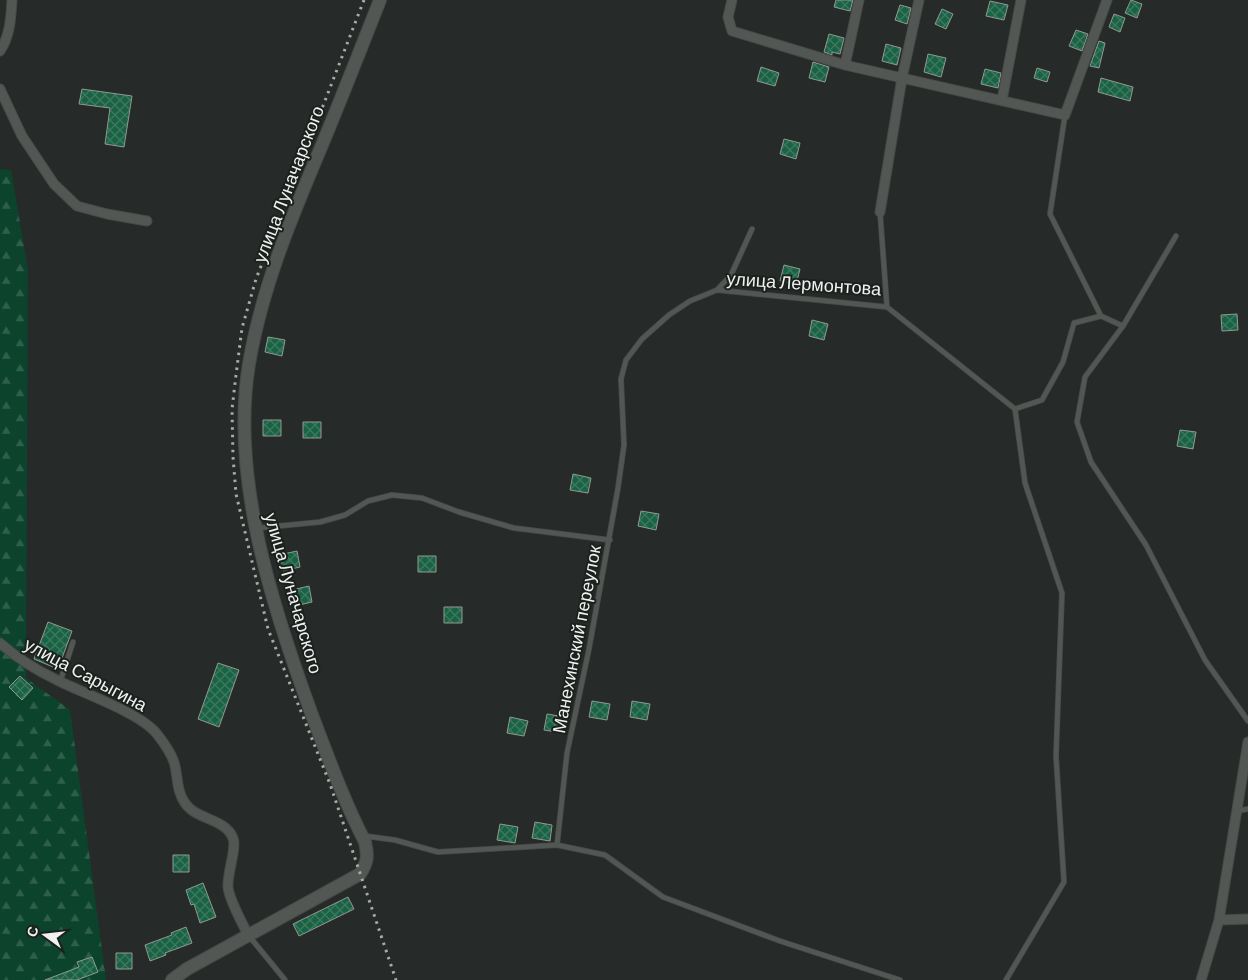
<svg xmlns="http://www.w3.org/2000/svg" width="1248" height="980" viewBox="0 0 1248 980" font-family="Barlow,sans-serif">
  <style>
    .forest { fill: url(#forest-firs) }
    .building { fill: url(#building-cross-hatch); stroke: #929894 }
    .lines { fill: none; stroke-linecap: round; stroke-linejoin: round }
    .service-casing { stroke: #454947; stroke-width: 6 }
    .minor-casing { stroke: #454947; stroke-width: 11 }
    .secondary-casing { stroke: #454947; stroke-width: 14 }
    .service { stroke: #525754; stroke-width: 4.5 }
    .minor { stroke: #525754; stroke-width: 9 }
    .secondary { stroke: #525754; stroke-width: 12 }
    .rail { stroke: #a8aba9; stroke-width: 3; stroke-dasharray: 2.5 5; stroke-linecap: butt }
    .labels { text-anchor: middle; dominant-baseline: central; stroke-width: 4; stroke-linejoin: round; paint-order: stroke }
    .street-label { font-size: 18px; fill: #eff2f0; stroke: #1c211e }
  </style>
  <defs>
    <pattern id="forest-firs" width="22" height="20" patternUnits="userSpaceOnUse" patternTransform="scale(1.25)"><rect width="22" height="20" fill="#0b432d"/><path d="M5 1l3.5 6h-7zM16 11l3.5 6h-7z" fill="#2f5f4c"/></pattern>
    <pattern id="building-cross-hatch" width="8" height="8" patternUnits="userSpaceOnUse" patternTransform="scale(1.25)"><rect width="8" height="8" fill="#1a6244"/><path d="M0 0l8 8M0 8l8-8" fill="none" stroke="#3c795f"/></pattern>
  </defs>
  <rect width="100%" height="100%" fill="#262a28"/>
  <!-- forest -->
  <path class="forest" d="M0,169L11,170L28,270L26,678L70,710L106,980H0Z"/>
  <!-- building -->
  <path class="building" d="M836,0H853L850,11L834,7Z
    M1131,0L1142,4L1137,18L1125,13Z
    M990,1L1008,5L1004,20L986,16Z
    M900,5L911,8L907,24L895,20Z
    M942,9L953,14L946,29L935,24Z
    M1114,14L1125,18L1120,32L1109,27Z
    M1076,30L1088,34L1082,51L1069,46Z
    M829,34L844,38L840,54L832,52V55L824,52Z
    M1099,41L1105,43L1099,68L1090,66Z
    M886,44L901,48L897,65L882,61Z
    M928,54L946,58L941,77L924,72Z
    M813,62L829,67L825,82L809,78Z
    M761,67L779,73L775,86L757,81Z
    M1037,68L1050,72L1047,82L1034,78Z
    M985,69L1001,73L998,88L981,84Z
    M1101,78L1133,87L1130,101L1098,92Z
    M82,89L132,96L124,147L105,144L110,108L79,104Z
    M784,139L800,143L796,159L780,154Z
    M784,265L800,269L796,285L780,281Z
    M1237,314L1238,330L1222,331L1221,315Z
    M812,320L828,324L824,340L809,336Z
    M268,337L285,340L282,356L265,352Z
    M263,420H281V436H263Z
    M303,422H321V438H303Z
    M1180,430L1196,432L1193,449L1177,446Z
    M573,474L591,478L588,493L570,490Z
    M641,511L659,514L656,530L638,526Z
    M297,551L300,567L283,571L279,555Z
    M418,556H436V572H418Z
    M309,586L312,602L295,606L292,590Z
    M444,607H462V623H444Z
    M48,622L72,631L58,669L34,659Z
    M218,663L239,670L219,727L198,719Z
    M20,676L33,688L22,700L9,687Z
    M592,701L610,704L607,720L589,717Z
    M632,701L650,704L647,720L630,717Z
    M547,714L565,717L562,733L544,730Z
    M510,717L528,721L524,736L507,733Z
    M535,822L552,825L550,841L532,838Z
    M500,824L518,827L515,843L497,840Z
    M173,855H189V872H173Z
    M203,883L216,917L200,923L194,904L191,905L186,890Z
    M348,897L354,909L299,936L293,924Z
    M186,927L192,943L165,953L166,955L150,961L145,945L172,935L171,933Z
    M116,953H132V969H116Z
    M92,957L98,972L77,980H45L79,967L77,962Z"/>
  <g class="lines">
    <defs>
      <path id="service" d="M1065,115L1050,214L1101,316
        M717,290L887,307L880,212
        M887,307L1015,409L1042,400L1063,362L1074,323L1101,316L1123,326L1176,236
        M1123,326L1085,377L1077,422L1091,462L1146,545L1205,660L1248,721
        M258,528L320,522L345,515L368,501L392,495L422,498L459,512L514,528L610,540
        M60,682L73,642
        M1237,811L1248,809
        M365,836L395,840L438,852L557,845L567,753L589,649L618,488L624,445L621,379L626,360L642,339L669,315L690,301L717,290L731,275L752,229
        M557,845L605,855L663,897L780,941L900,980
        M249,936L285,980
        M1006,980L1064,882L1056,756L1062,593L1025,483L1015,409"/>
      <path id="minor" d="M732,0L728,17L732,31L845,65L1065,115L1107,0
        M0,51C10,36 11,18 12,0
        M845,65L859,0
        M0,89L22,136L54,184L77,206L107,214L147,221
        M1002,100L1021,0
        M880,212L902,78L919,0
        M0,643C17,658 36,670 57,680C82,693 141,713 157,734C164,743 173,755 175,766C178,779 177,792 185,803C196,820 225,818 233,838C237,848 227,873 228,887C229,900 242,922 248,935
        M1219,920L1248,919
        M1201,980L1219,920L1248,742"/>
      <path id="secondary" d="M172,980L187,969L360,874C368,862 368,855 365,842C344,801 328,757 312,715C273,609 230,477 249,364C262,287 292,216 322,145C342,97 361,48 380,0"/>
    </defs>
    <!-- service casing -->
    <use href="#service" class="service-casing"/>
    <!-- minor casing -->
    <use href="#minor" class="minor-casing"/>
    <!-- secondary casing -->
    <use href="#secondary" class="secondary-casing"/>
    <!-- service -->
    <use href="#service" class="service"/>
    <!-- minor -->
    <use href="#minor" class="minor"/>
    <!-- secondary -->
    <use href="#secondary" class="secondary"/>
    <!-- rail -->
    <path class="rail" d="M364,0L256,279L242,328L236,375L232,409L233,457L236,494L268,629L330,784L396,980"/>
  </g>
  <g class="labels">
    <!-- street labels -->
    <g class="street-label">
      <text transform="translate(288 184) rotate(-69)">улица Луначарского</text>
      <text transform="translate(804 283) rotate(4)">улица Лермонтова</text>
      <text transform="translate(294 593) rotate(74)">улица Луначарского</text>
      <text transform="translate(576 639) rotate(-79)">Манехинский переулок</text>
      <text transform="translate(86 674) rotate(28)">улица Сарыгина</text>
    </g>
  </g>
  <!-- north arrow -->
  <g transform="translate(45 935) rotate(285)" stroke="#1c211e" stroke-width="4" paint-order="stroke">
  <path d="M0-4L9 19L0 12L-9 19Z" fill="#eff2f0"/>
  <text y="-8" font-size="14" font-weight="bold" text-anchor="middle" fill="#eff2f0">С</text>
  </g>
</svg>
